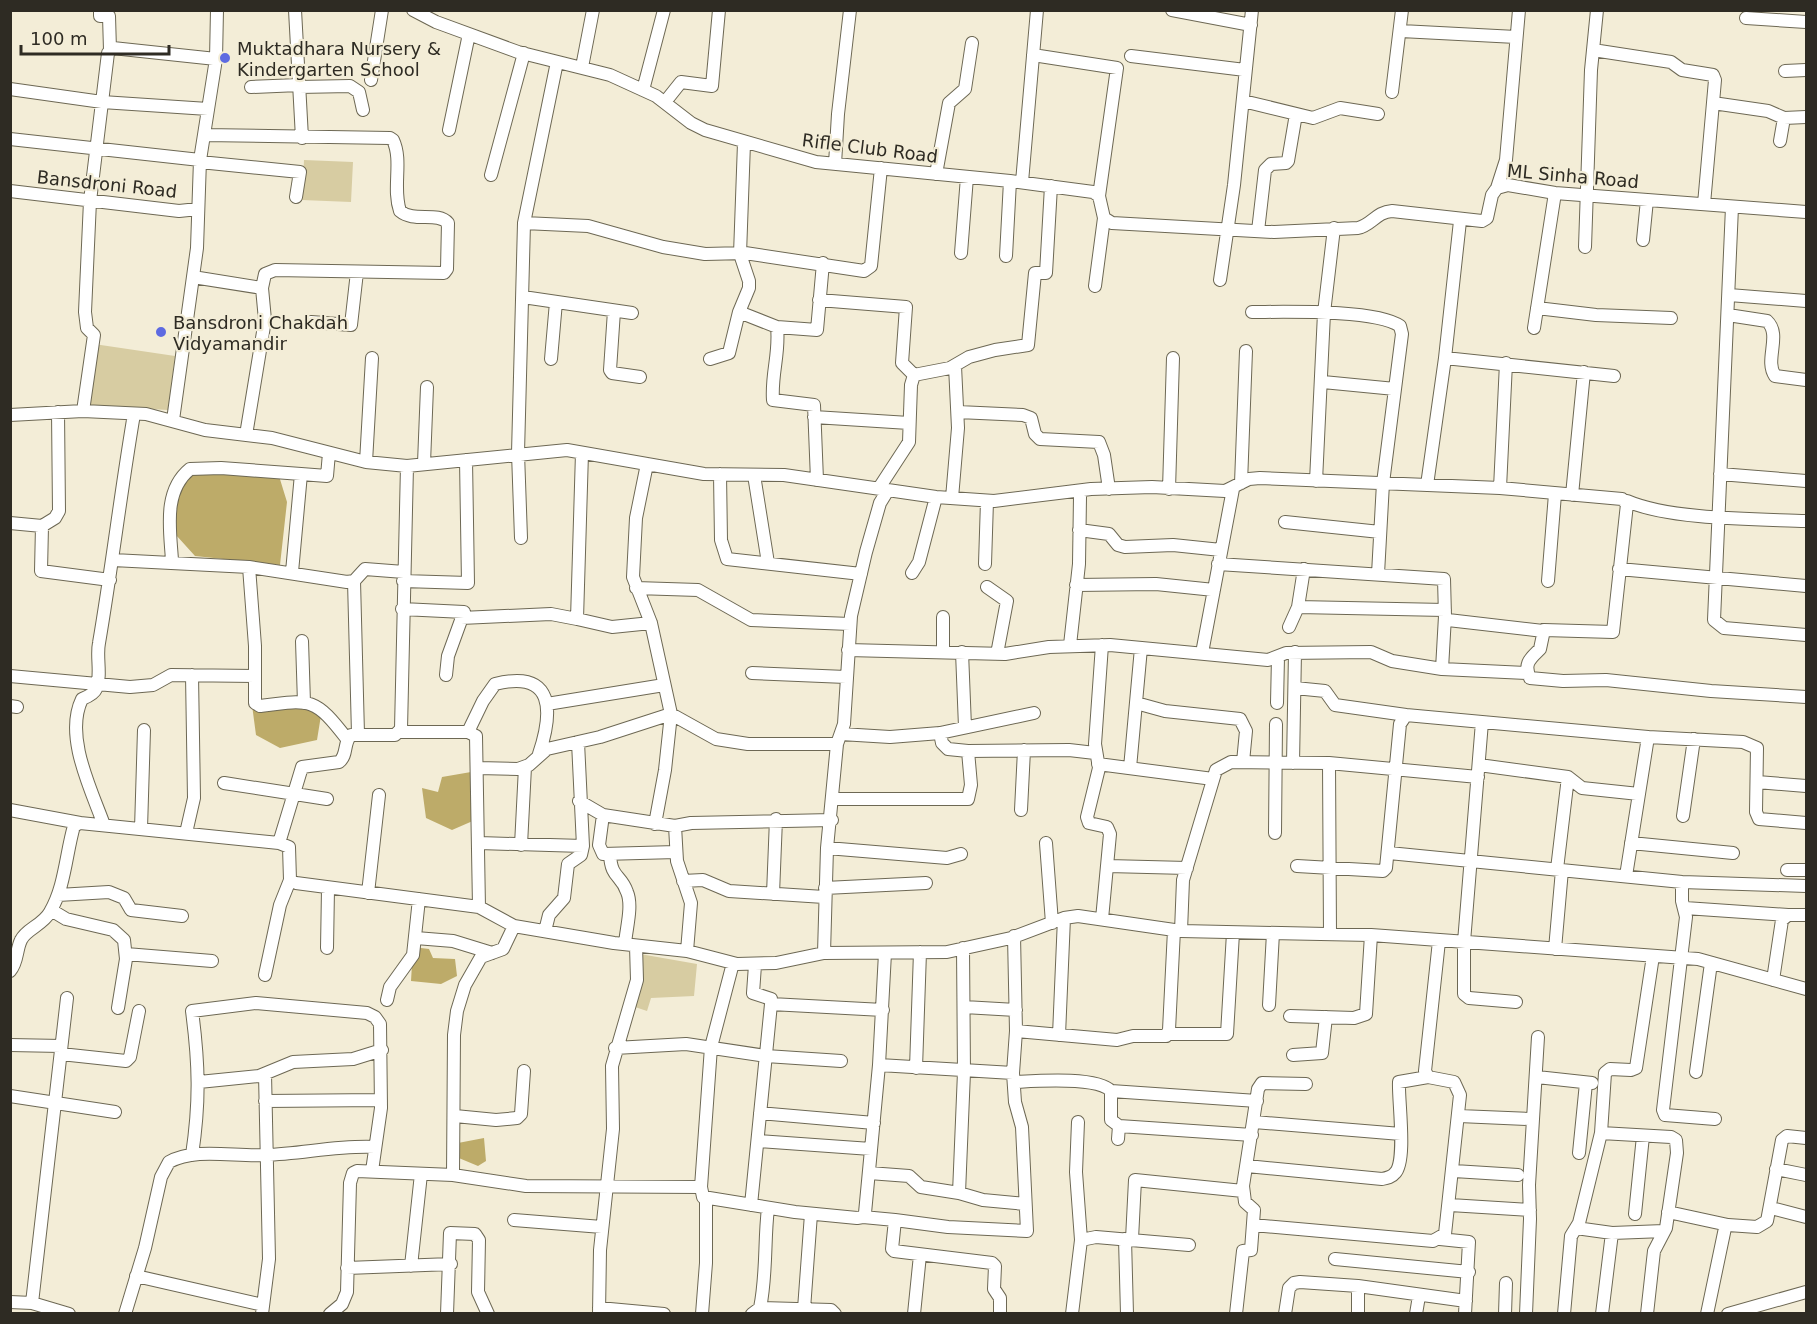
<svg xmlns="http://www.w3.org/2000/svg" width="1817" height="1324" viewBox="0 0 1817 1324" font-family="'DejaVu Sans',sans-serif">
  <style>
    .green { fill: #d7cca2 }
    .water { fill: #bdab69 }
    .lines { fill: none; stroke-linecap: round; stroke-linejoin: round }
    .street-casing { stroke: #6d6854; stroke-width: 14 }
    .street { stroke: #fff; stroke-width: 12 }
    .poi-dot { fill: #5d6ae1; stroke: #f3edd7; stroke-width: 2 }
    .labels { text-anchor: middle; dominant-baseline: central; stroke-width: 4.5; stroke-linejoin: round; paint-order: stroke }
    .poi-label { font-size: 18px; fill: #2e2b23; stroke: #f3edd7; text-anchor: start }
    .street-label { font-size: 18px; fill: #2e2b23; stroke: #f3edd7 }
  </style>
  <rect width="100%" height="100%" fill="#f3edd7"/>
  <!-- green -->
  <path class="green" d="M304,160L353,162L351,202L302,200Z
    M94,344L175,356L168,410L84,405Z
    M640,954L697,964L694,996L651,998L647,1011L632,1006Z"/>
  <!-- water -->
  <path class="water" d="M186,474L279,476L287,502L280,565L195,556L176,535L175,494Z
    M252,705L322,709L317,740L280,748L256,735Z
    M471,772L475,820L452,830L426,818L422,788L438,792L442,777Z
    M413,947L429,949L433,958L455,959L457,976L441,984L411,981Z
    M484,1138L486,1161L478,1166L454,1156L458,1143Z"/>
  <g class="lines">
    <defs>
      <path id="street" d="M100,10V16H109L110,50
        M295,10L302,138
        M413,10L436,22L518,52L610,75L656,96L691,123L705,130L816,162L1010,181L1093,192L1099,196
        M1172,10L1251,25
        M1746,18L1806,22
        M1401,31L1516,37
        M1593,50L1671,62L1682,70L1713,75L1715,80L1704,204
        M1033,55L1117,68L1099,196L1104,218L1112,223L1274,232L1358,228C1372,225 1376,212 1392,211L1482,221L1487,218L1492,195L1497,188L1508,185L1555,193L1806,212
        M1131,56L1245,70
        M582,67L593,10
        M1785,71L1806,70
        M371,80L382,10
        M251,87L299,85
        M299,87L350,86L359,92L363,110
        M10,89L102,102L208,109
        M643,90L664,10
        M1392,92L1402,10
        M1243,101L1313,118L1340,108L1378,114
        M665,102L681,82L712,86L719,10
        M1713,103L1768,111L1784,118
        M449,130L469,34
        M204,135L390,138L393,140C403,161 392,188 400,211C414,223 437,211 448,223L447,269L444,273L275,270L265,274L262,288
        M10,139L200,160
        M1780,141L1784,118L1806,117
        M200,162L300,172L296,197
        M835,164L838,114L850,10
        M936,174L949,103L965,89L972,43
        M491,175L524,53
        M1022,182L1037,10
        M1497,188L1506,160L1519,10
        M10,191L179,211L198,209
        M1732,207L1714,620L1724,628L1806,635
        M524,223L588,226L663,247L705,254L745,253L864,271L871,266L881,168
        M1258,231L1265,170L1271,164L1286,163L1288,161L1296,114
        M1643,240L1647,200
        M1585,247L1591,70L1597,10
        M961,253L967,177
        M1006,256L1010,181
        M193,277L262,288L265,320L246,435
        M1220,280L1234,185L1252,10
        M1095,286L1104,218
        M1729,295L1806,301
        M523,297L632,313
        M819,300L906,307L902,363L914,375
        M1537,308L1596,315L1671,318
        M614,311L610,370L612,373L640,377
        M739,312L777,327C780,353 771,374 773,400L814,405L817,480
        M1252,312C1284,312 1376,309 1400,326L1402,334L1383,483L1378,574
        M1728,315L1767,321C1782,335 1764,360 1775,376L1806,380
        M311,322L351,325L357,272
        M777,327L817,330L823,263
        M1534,328L1555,193
        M1445,358L1614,376
        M551,359L556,302
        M710,359L729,353L739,312L749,288V281L740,254L744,143
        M1323,382L1395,389
        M83,411L94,335L87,328L85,312L90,201L108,53L113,48L122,49L216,59
        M958,412L1023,415L1031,418L1035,434L1040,439L1099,442L1104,455L1109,489
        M10,415L83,411L146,414L205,430L272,438L366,462L407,466L567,450L704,474L784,475L936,497L994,501L1091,489L1152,487L1225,491L1249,479L1260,478L1500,488L1622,499L1627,504L1613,632L1544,630L1540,649C1531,658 1523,663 1530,678L1563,681L1606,680L1711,691L1806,697
        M814,417L909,423
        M173,420L197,248L200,160L216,59L217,10
        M582,453L577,619L612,627L651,623
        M366,462L372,358
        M424,463L427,387
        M647,464L636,518L633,577L651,623L671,714L665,770L655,824
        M301,474L327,476L329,453
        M720,474L721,540L727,559L861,574
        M1720,474L1806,481
        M754,475L768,563
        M1316,481L1324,313L1334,228
        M1241,483L1246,351
        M1427,485L1445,358L1460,221
        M879,488L909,442L911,385L914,375L950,368L969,357L995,350L1028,345L1035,273H1046L1051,186
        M1500,488L1506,363
        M1169,489L1173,358
        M1572,495L1584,372
        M952,498L958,428L955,366
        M1627,501C1671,520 1756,519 1806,521
        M1285,522L1380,532
        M10,523L42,526L41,571L110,580
        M42,526L55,518L59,511L58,412
        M1079,530L1109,534L1118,545L1125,547L1173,545L1221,550
        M521,538L518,453L524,223L557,62
        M113,560L249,567L255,646V703L260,706C312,699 315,698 347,739
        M172,560C170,529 163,491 190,469L221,468L301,474L292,572
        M985,564L987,501
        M1218,564L1444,579L1445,616L1448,620L1543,631
        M249,567L347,582L354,581L365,569L404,572
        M1619,569L1806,586
        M912,573L919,562L936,497
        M354,581L358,734
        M403,581L468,583L466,460
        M1548,581L1555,494
        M1076,585L1156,584L1214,590
        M987,587L1007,601L997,654
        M636,588L698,590L751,620L850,624
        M1298,607L1445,610
        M402,609L464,612L448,656L446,675
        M943,617V652
        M461,618L551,614L577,619
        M1289,627L1298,607L1304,569
        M302,641L304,703
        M1070,645L1079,564L1080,497
        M848,650L1005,654L1049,647L1110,645L1268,660L1286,653L1371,652L1392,661L1442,669L1528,673
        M962,652L965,727
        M1202,653L1233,489
        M1442,669L1445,616
        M752,673L846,677
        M10,676L130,687L153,685L171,675L255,676
        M1295,688L1325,691L1335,705L1406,715
        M1136,703L1165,711L1240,719L1246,731L1243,762
        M1277,703L1278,657
        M547,704L664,685
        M10,706L17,707
        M1482,722L1464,942V994L1469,998L1516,1002
        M399,732H468L476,736L479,907
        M468,732L483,701L495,684C555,669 553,712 539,754
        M940,733L942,743L948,749L968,751L1069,750L1095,753
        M841,734L890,737L940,733L1034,713
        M1293,763L1295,652
        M1329,763L1330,934
        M1098,764L1213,779
        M1479,765L1568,777L1582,788L1639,794
        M478,768L518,769L529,765L547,749L600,737L671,714L716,739L748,744H837
        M1130,768L1141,648
        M1757,782L1806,786
        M224,783L327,799
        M832,799H968L971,785L968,751
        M579,801L603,815L675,826
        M10,810L80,823
        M1021,810L1024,750
        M603,815L599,845L603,854L676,852
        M1683,816L1694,739
        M104,825C91,789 64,736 82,699C87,697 94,694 96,689C102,675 96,657 99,643C112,567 121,490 134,414
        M141,829L144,730
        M186,833L194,798L192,675
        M1275,833L1276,724
        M279,843L302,767L339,762C348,755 343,743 351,735H395L401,729L407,466
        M479,843L583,846
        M1046,843L1052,923
        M1631,843L1733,853
        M521,845L525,767
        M827,848L947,858L961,854
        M1389,853L1682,882L1806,886
        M610,854C611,879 621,874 627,892C633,906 626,929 625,944
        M1108,866L1187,868
        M1297,866L1383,871L1386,868L1400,724L1406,715L1648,737L1743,742L1757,748L1756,812L1759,819L1806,823
        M1557,869L1568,777
        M1787,870H1806
        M1626,876L1648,737
        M683,881L703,880L729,891L824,897
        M1682,882V901L1686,917L1663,1110L1665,1115L1715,1119
        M825,888L926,883
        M368,893L379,795
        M773,894L776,819
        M58,895L109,892L124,898L131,910L182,916
        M1685,908L1788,915
        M51,910L66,919L113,930L124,940L126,959L118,1008
        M1102,919L1110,834L1107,827L1089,823L1087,817L1099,768L1095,744L1102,645
        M545,931L549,915L564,898L568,864L581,855L583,846L578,742
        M1181,931L1183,880L1216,770L1231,762L1329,763L1478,777
        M416,938L453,941L492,953
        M327,948L328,889
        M1555,949L1562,870
        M687,951L691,903L677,861L675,826L691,823L832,820
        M824,953L827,848L837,744L844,724L851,616L866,552L880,503L888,490
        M126,954L212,961
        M733,963L711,1047L701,1187L703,1197L795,1212L857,1218L863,1217L865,1213L879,1065L885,953
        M10,971C18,962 16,950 21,940C26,929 43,925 50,912C65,887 66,853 74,826L80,823L279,843L289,847L290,880L296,883L479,907L514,926L614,943L687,951L737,964L776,963L824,953L947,952L1011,938L1064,918L1078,916L1181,931L1371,935L1698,959L1806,989
        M265,975L280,905L290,880
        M1773,980L1782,920L1788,915H1806
        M387,1000L390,987L413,955L419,899
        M771,1004L883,1010
        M1269,1005L1273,933
        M964,1007L1016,1010
        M1290,1016L1354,1018L1366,1014L1371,935
        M1016,1031L1117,1040L1133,1036H1166L1169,1030L1174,930
        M1168,1034H1227L1233,933
        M1059,1035L1064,918
        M10,1045L61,1046
        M615,1048L686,1044L766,1056L841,1061
        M61,1054L126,1061L130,1057L139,1011
        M1293,1055L1322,1053L1326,1017
        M879,1065L1013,1073L1016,1031L1014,936
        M916,1068L920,952
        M1696,1072L1711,963
        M1537,1077L1592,1083
        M199,1082L259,1076L293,1062L353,1059L382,1050
        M1014,1082C1035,1081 1097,1076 1111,1091V1120L1119,1126L1118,1139
        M1111,1091L1257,1101
        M10,1096L115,1112
        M265,1101L381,1100
        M760,1113L874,1123
        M455,1116L496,1120L517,1118L521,1114L524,1071
        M1459,1116L1529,1119
        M1078,1122L1076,1172L1081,1240
        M1254,1122L1401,1134
        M1119,1126L1252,1135
        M1601,1133L1671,1137L1676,1140L1677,1153L1666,1228L1654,1251L1647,1314
        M758,1141L871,1149
        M1579,1153L1586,1083
        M192,1155C200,1102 199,1064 192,1011L256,1003L367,1013L375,1017L380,1024L381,1108L372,1171
        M1247,1166L1382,1179C1387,1178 1392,1177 1395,1173C1407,1161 1398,1100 1399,1082L1428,1077
        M1776,1169L1806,1175
        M1454,1171L1518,1175
        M869,1173L909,1176L921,1187L959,1193L983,1200L1025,1204
        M453,1175L454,1035L457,1011L465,985L481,957L503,949L514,926
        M959,1193L964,1072L963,948
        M751,1205L771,1004V999L753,993L755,965
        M1450,1205L1530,1210
        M1771,1208L1806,1217
        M1668,1212L1728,1225
        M1635,1214L1643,1136
        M863,1217L895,1220L892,1249L894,1251L992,1263L995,1266L994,1289L1000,1298V1314
        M514,1220L602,1227
        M895,1220L948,1227L1027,1231L1022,1127L1015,1102L1013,1073
        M1253,1225L1433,1241L1445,1234L1460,1095L1454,1082L1428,1077L1425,1071L1439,941
        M1576,1228L1612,1233L1664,1231
        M1125,1239L1127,1314
        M1132,1239L1135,1180L1243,1191
        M1440,1239L1469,1242L1465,1314
        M1335,1259L1469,1272
        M411,1266L421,1174
        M347,1268L451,1264
        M136,1276L263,1305
        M1358,1286L1466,1301
        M10,1302L32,1303L69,1314
        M32,1303L67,998
        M599,1308L664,1314
        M760,1308L831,1310L835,1314
        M804,1309L811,1214
        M125,1314L145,1248L161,1177L169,1162C195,1147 235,1157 265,1155C302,1154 338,1145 375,1147
        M262,1314L269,1259L265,1074
        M330,1314L342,1304L347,1292L350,1183L353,1173L357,1171L453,1175L526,1186L701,1187
        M447,1314L450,1233L475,1234L479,1240L478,1292L488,1314
        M599,1314L600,1250L613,1129L612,1066L637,980L636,946
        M702,1314L706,1263V1199
        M752,1314L760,1308C767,1274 764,1241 768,1208
        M914,1314L920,1255
        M1072,1314L1081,1240L1096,1237L1189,1245
        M1236,1314L1243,1251L1251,1250L1254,1210L1245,1202L1243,1186L1258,1089L1262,1083L1306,1084
        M1285,1314L1289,1288L1294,1283L1300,1282L1358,1286V1314
        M1416,1314L1419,1296
        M1505,1314L1506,1283
        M1526,1314L1530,1219L1529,1185L1538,1037
        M1564,1314L1571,1236L1579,1223L1601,1133L1605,1073L1610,1069L1631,1070L1636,1068L1653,956
        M1602,1314L1612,1233
        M1707,1314L1725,1228L1728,1225L1757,1227L1767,1221L1782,1140L1787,1136L1806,1138
        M1728,1314L1806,1292"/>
    </defs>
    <!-- street casing -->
    <use href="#street" class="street-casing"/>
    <!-- street -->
    <use href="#street" class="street"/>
  </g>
  <!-- markers -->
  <g class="poi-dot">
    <circle cx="225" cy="58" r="6"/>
    <circle cx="161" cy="332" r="6"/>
  </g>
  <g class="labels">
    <!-- poi labels -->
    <g class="poi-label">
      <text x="237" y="48">Muktadhara Nursery &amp;<tspan x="237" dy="21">Kindergarten School</tspan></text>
      <text x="173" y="322">Bansdroni Chakdah<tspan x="173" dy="21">Vidyamandir</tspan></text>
    </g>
    <!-- street labels -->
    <g class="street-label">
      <text transform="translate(870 148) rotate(7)">Rifle Club Road</text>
      <text transform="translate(1573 176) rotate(5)">ML Sinha Road</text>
      <text transform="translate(107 184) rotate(6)">Bansdroni Road</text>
    </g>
  </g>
  <!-- border -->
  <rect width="1817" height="1324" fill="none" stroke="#2e2b23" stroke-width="24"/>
  <!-- scale -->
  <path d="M21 45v9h148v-9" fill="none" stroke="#2e2b23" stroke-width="3"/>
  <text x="30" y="45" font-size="18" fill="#2e2b23" stroke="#f3edd7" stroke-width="4.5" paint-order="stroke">100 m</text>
</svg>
